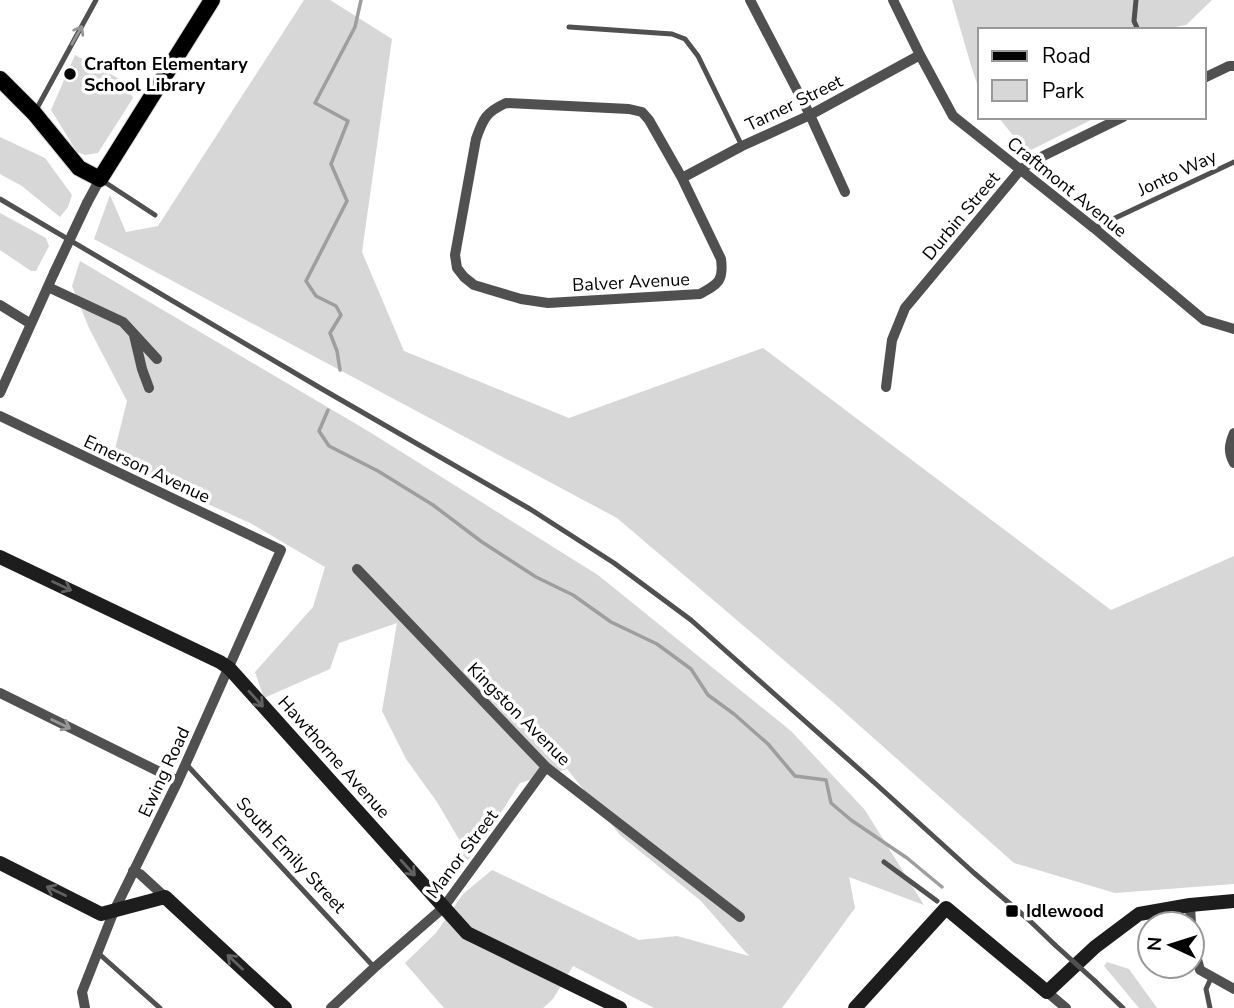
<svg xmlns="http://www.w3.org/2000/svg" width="1234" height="1008" viewBox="0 0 1234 1008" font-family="'Nunito Sans',sans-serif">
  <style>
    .green { fill: #d7d7d7 }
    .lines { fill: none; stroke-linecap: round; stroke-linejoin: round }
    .stream { stroke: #9e9e9e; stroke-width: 3.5 }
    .primary-casing { stroke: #dbdbdb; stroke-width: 18 }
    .lane { stroke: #505050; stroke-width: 5 }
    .street { stroke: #505050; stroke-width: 10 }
    .secondary { stroke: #1d1d1d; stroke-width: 14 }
    .primary { stroke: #000; stroke-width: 16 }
    .lane-bridge { stroke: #505050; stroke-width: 5 }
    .street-bridge { stroke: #505050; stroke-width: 10 }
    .oneway { stroke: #969696 }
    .oneway2 { stroke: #616161 }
    .poi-dot { fill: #000; stroke: #fff; stroke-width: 2.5 }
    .labels { text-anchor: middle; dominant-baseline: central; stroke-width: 7; stroke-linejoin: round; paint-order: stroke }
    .poi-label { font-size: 18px; font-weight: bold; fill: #000; stroke: #fff; text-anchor: start }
    .street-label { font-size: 18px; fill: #000; stroke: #fff }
  </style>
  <rect width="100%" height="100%" fill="#fff"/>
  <!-- green -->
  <path class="green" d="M304,0H330L392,39L362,252L404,351L569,418L763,348L1111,610L1234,556V884L1115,893L1014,863L833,702L617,518L94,239L110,195L126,232L158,226Z
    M952,0H1212L1186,25L1158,30H980V92L972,69Z
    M75,55L125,82L133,98L98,153L85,155L77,152L51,110Z
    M998,117H1097L1031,150L1026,151Z
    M0,137L45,158L72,195L68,207L60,217L22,186L0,174Z
    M0,213L46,238L49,246L36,271H31L0,250Z
    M80,261L368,431L598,575L791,731L865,810L924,905L849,877L855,908L782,1008H654L573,966L553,999L543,1008H444L405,963L436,933L463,894L492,870L639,940L677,936L749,956L701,901L620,835L567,769L520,783L489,831L445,891L440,874L464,848L437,802L406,759L382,711L397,623L339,643L330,669L264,698L255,672L313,607L325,567L250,523L112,461L127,401L89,328L72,286Z
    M1107,962L1129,969L1157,1008H1139L1104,966Z"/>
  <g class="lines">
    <!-- stream -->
    <path class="stream" d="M340,370L337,351L330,333L341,315L336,306L316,296L306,281L347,201L331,164L348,121L315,103L355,27L361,0
      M328,410L319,431L329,446L378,471L433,505L482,542L536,577L573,595L611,622L657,644L691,669L708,695L734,714L768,744L795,776L826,780L831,803L851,820L907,858L942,887"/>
    <defs>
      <path id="primary" d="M0,79L34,113L79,168L100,179L212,0"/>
    </defs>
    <!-- primary casing -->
    <use href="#primary" class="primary-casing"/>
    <!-- lane -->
    <path class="lane" d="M1136,0L1134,21L1138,30
      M569,27L672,34L685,39L698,56L742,146
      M36,110L96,0
      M103,181L155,215
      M0,199L322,389L530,509L614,563L691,620L877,785L974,873L1029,920L1055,945
      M1094,228L1234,162
      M186,764L374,967
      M884,862L937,901
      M97,952L160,1008
      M1095,981L1123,1008
      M1210,1008L1206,989L1212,976"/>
    <!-- street -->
    <path class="street" d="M750,0L810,115L845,192
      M893,0L920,55L953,116L1094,228L1204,320L1234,329
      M1204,78L1229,66H1234
      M506,103L629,109L642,112L649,120L682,178L721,259C724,281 718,284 700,294L548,303L521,299L474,285L464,277L457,268L455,255L476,139C483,119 486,112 506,103Z
      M682,178L742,146L810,115L920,55
      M87,203L100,179
      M48,287L123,322L157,359
      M0,305L31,324
      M134,335L142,369L149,388
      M886,387L892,340L905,308L1021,169L1039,158L1123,117
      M0,393L54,273
      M0,416L281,550L178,781L114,911L82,992L85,1008
      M1234,433C1229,445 1228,452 1234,463
      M357,569L546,767L740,917
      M0,693L178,781
      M133,871L140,874L165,897
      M1190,905L1191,924
      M1192,941L1200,970L1234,989
      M1047,992L1066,1008
      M331,1008L374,968L443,908L546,767"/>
    <!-- secondary -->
    <path class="secondary" d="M0,557L220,662L229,668L467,933L620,1008
      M0,863L101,914L165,897L285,1008
      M855,1008L946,908L1047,992L1095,947L1139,914L1190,905L1234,901"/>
    <!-- primary -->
    <use href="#primary" class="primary"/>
    <!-- lane-bridge -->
    <path class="lane-bridge" d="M1055,945L1095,981"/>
    <!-- street-bridge -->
    <path class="street-bridge" d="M54,273L87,203"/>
  </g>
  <!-- one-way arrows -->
  <defs><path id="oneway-shaft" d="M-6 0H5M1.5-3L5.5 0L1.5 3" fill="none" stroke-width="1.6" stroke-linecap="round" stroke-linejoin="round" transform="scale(1.75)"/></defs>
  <g class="oneway">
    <use href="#oneway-shaft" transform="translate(77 35) rotate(-61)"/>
    <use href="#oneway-shaft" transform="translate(61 724) rotate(26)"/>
  </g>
  <g class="oneway2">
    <use href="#oneway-shaft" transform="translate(62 586) rotate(25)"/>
    <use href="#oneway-shaft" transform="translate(256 699) rotate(48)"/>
    <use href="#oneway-shaft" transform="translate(408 868) rotate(48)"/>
    <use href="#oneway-shaft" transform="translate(56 891) rotate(-154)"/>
    <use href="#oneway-shaft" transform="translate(235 962) rotate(-137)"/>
  </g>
  <!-- markers -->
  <g class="poi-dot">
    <circle cx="70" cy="74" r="7"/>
    <rect x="1005" y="904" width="14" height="14" rx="3.5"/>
  </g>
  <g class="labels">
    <!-- poi labels -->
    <g class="poi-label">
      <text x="84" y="64">Crafton Elementary<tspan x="84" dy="21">School Library</tspan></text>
      <text x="1026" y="911">Idlewood</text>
    </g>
    <!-- street labels -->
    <g class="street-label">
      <text transform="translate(794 103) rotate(-26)">Tarner Street</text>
      <text transform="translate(1177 173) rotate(-25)">Jonto Way</text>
      <text transform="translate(1067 187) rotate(39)">Craftmont Avenue</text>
      <text transform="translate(961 216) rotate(-50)">Durbin Street</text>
      <text transform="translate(631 282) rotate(-3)">Balver Avenue</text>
      <text transform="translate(147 469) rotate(25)">Emerson Avenue</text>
      <text transform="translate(519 714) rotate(45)">Kingston Avenue</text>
      <text transform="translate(334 757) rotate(48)">Hawthorne Avenue</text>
      <text transform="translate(164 772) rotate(-65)">Ewing Road</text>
      <text transform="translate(462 854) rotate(-53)">Manor Street</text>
      <text transform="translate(291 855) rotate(47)">South Emily Street</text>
    </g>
  </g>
  <!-- legend -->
  <rect x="978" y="28" width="228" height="91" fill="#ffffff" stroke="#999999" stroke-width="2"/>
  <rect x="992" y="51" width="35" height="10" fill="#000000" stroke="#999999" stroke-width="2"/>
  <text x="1042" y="63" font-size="21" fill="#000000">Road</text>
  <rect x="992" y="80" width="35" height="21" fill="#d7d7d7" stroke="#999999" stroke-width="2"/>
  <text x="1042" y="98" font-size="21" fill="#000000">Park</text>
  <!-- north arrow -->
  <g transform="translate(1171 945) rotate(274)"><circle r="33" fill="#ffffff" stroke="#999999" stroke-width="2"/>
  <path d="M0-5L12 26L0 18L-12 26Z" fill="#000000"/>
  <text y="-10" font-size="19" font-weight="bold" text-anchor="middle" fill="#000000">N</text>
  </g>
</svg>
